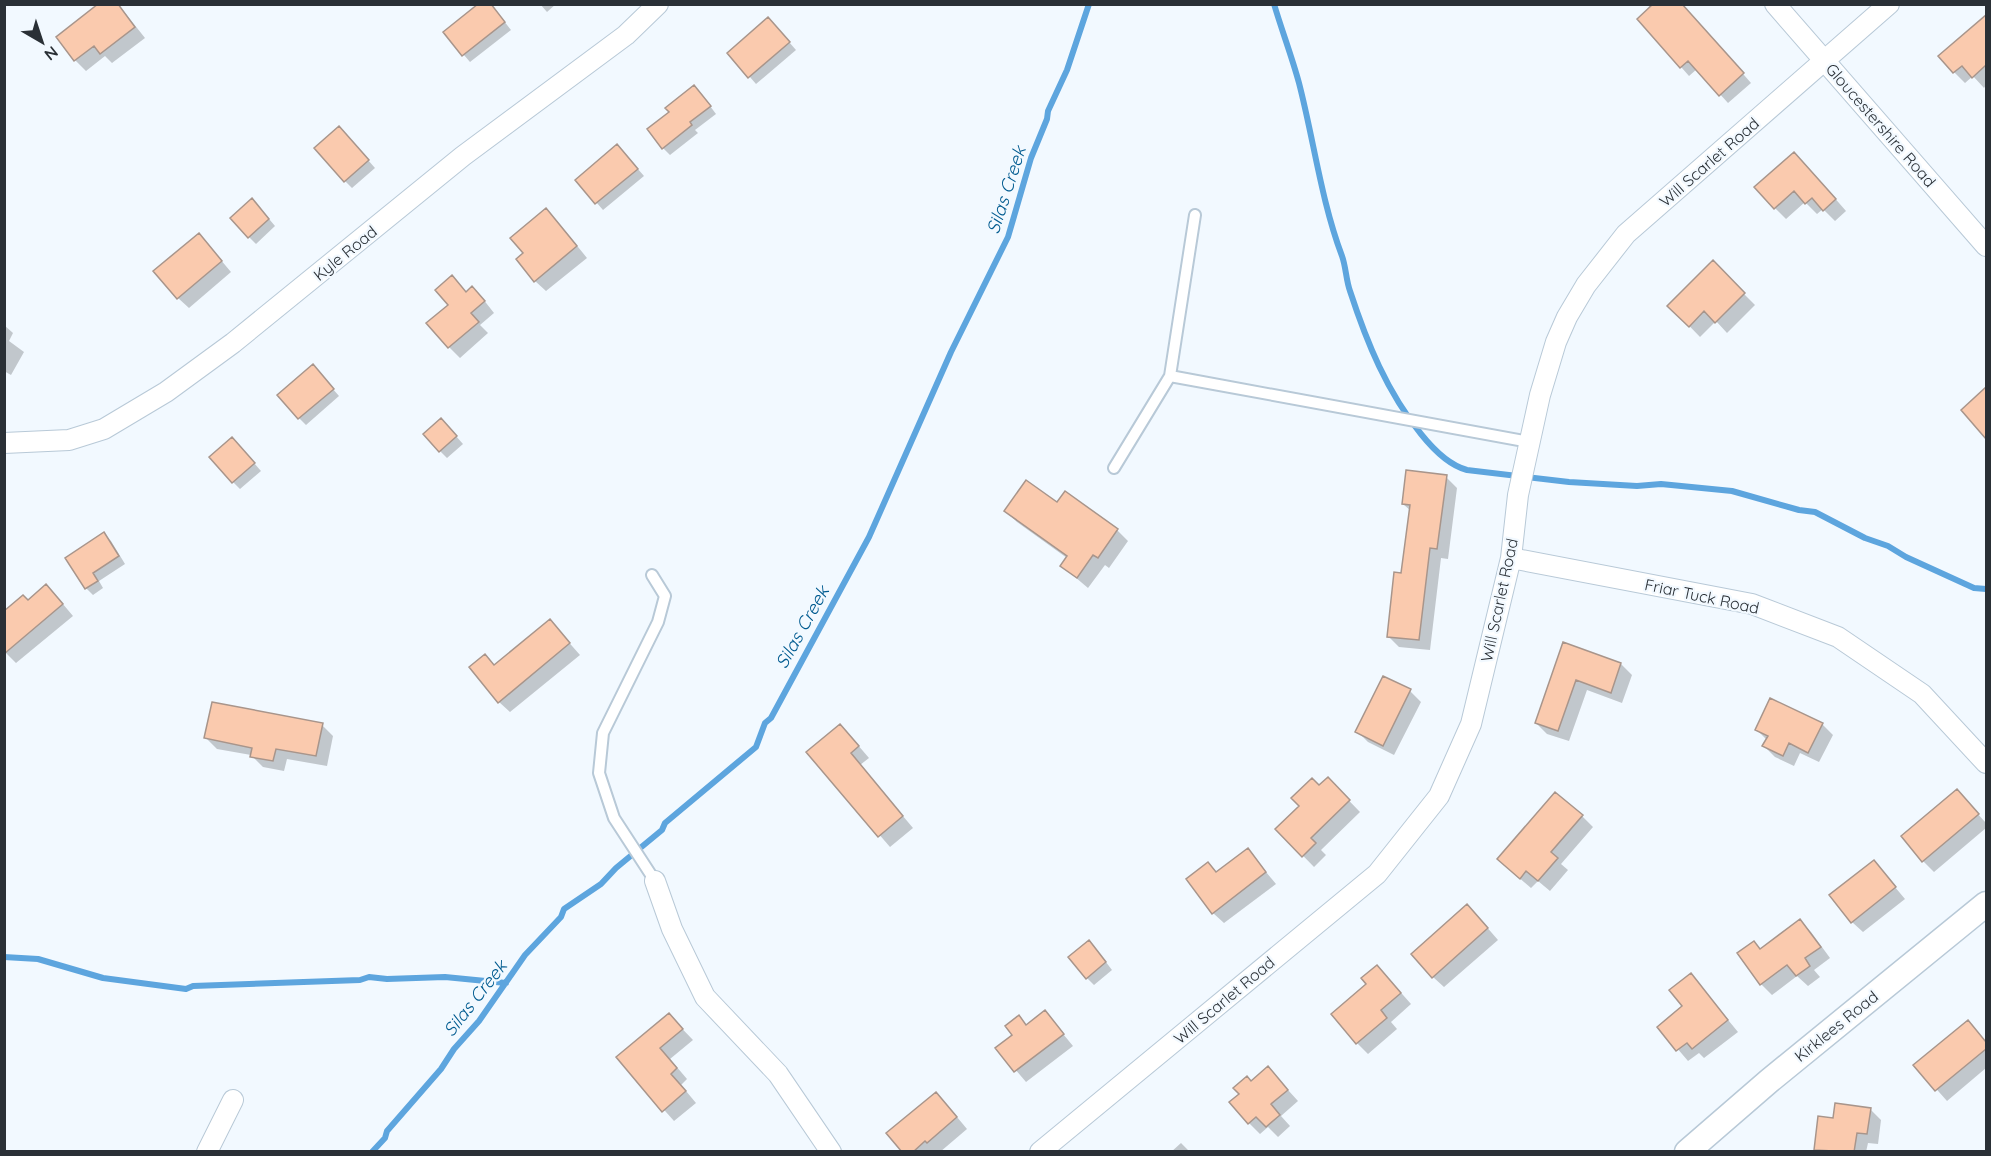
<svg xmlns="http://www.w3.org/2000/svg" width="1991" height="1156" viewBox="0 0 1991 1156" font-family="Quicksand,sans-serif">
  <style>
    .shadow { fill: #0003 }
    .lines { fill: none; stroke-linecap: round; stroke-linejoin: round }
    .stream { stroke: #5da5de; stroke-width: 6 }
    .building { fill: #facaae; stroke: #a8958b; stroke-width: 1.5 }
    .service-casing { stroke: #b8c9d7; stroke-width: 14 }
    .minor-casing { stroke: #b8c9d7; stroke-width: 22 }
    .tertiary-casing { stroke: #b8c9d7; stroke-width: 27 }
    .service { stroke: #fff; stroke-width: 10 }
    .minor { stroke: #fff; stroke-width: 20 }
    .tertiary { stroke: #fff; stroke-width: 24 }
    .labels { text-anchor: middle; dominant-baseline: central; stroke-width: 4.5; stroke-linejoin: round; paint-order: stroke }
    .street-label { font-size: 16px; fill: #2a3036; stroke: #f2f9ff }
    .water-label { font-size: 18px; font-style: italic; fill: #005b90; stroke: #f2f9ff }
  </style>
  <rect width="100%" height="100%" fill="#f2f9ff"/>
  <!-- shadow -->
  <path class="shadow" d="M118,4L145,38L112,63L105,56L86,71L75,60Z
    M540,4H556L547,12Z
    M1647,4H1682L1751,83L1728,103L1697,69L1689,76L1639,19L1651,9Z
    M493,7L511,30L470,62L445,33Z
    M1986,17V85L1984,88L1973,76L1965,83L1954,72Z
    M775,26L796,50L756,84L729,53Z
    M701,94L716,114L695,130L698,133L670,155L663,148Z
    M346,135L375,168L352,188L345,181Z
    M624,153L644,176L603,210L577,180Z
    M1805,164L1846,211L1835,221L1823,209L1817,214L1805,202L1786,219L1775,208Z
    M259,207L275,226L256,244L249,237Z
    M557,221L587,258L546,291L535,281L525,253Z
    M209,246L231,272L189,308L178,298Z
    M1713,263L1755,305L1727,333L1716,321L1700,337L1670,306Z
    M452,277L467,293L483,299L494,313L480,325L488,333L460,358L449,347Z
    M4,325L13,333L9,341L24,352L11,375L4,371Z
    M319,373L339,396L306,425L299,418Z
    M1983,393L1986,396V436L1963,410Z
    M448,427L463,444L447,458L440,451Z
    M239,446L261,471L240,489L233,482Z
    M1446,477L1457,488L1448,559L1441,558L1430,650L1399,647L1388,636L1403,575L1411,511L1403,504Z
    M1065,493L1117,530L1128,541L1109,568L1105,565L1088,588L1062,566L1067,558L1017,522L1006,511L1058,504Z
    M104,534L111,541L125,564L99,581L103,588L93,595L86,588Z
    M57,597L73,616L16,663L4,651L28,602Z
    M550,621L580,655L510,712L499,702Z
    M1564,644L1621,664L1632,675L1622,703L1587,690L1569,741L1547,734L1536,723Z
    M1384,678L1410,691L1421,702L1394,755L1368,742L1357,731Z
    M1822,724L1833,735L1819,762L1800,753L1794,766L1775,757L1764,746L1767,740L1756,729Z
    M322,725L333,736L327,766L287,759L284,771L263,767L251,755L217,749L206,738Z
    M851,737L869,758L860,765L913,828L890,847L808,752Z
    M1328,779L1360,812L1321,850L1326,855L1314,867L1277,829Z
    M1957,791L1986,823V828L1934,872L1923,861Z
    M1582,816L1593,827L1561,864L1568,870L1550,891L1538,881L1531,888L1510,870Z
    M1247,849L1276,884L1224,923L1213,913L1208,864L1217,873Z
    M1874,862L1905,899L1863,932L1852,922Z
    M1478,917L1498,940L1444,987L1433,977Z
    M1800,921L1811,932L1830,958L1814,970L1820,977L1808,986L1797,976L1772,995L1761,984V950Z
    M1096,949L1112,970L1094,985L1087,978Z
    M1691,975L1738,1032L1704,1058L1699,1053L1688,1061L1659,1027L1684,1007Z
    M1388,978L1411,1004L1391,1022L1397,1029L1368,1054L1357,1043Z
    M1045,1012L1073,1046L1026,1082L997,1048L1014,1035L1019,1017L1027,1026Z
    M669,1015L693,1040L670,1059L687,1079L681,1085L696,1103L674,1121L618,1058Z
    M1968,1022L1986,1042V1068L1947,1101L1916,1066Z
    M1278,1079L1298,1101L1281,1116L1290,1126L1278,1137L1268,1127L1260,1134L1249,1123L1241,1094L1252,1083Z
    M947,1105L967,1129L940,1152H904Z
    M1870,1109L1881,1120L1878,1144L1868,1143L1866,1152H1818L1815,1149L1834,1120Z
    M1181,1143L1190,1152H1171Z"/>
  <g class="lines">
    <!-- stream -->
    <path class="stream" d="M1274,4C1282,31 1292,57 1299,83C1314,141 1321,200 1342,256C1346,267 1346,280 1350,291C1367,343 1387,392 1421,434C1433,449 1448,465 1467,470L1569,482L1637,486L1661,484L1732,491L1799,510L1815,512L1865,538L1888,546L1906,557L1974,588L1986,589
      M4,957L38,959L103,978L186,989L193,986L360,980L369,977L387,979L445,977L506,983
      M372,1152L385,1138L387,1131L441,1069L454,1049L479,1021L525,955L561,917L564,909L601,884L616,868L662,830L665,823L756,747L765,723L771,718L869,537L951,352L1008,237L1031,158L1047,119L1048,111L1067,70L1089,4"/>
  </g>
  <!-- building -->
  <path class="building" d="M98,4H118L135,27L100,54L94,46L74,61L56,37Z
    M478,4H491L505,22L462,56L443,32Z
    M1653,4H1682L1744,73L1719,96L1688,61L1680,68L1637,19Z
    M1986,15V65L1972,78L1962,66L1953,73L1938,56Z
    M768,17L790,42L748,78L727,53Z
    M694,85L711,106L690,122L692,125L662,149L647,129L669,112L665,108Z
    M339,126L369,160L344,182L314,148Z
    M617,144L638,169L595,204L575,180Z
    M1794,152L1836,199L1823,211L1812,198L1805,204L1794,191L1774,209L1754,187Z
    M252,198L269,219L248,238L230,218Z
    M546,208L577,246L534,282L516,259L523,253L510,238Z
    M199,233L222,261L177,299L153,271Z
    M1713,260L1745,293L1715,323L1704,311L1689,327L1667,306Z
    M452,275L466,292L472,286L485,301L471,313L479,322L448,348L426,323L448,305L435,290Z
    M313,364L334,389L298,419L277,395Z
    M1986,387V439L1961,410Z
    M441,418L457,436L439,452L423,434Z
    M232,437L255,463L232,483L209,457Z
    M1406,470L1447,475L1437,549L1430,548L1419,640L1387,637L1394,572L1401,573L1410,505L1402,504Z
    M1026,480L1057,502L1065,491L1118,529L1098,558L1093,555L1077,578L1060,566L1067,556L1004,511Z
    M104,532L119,556L93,573L98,581L85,589L65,558Z
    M46,584L63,604L4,654V611L23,595L28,600Z
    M550,619L570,643L498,703L469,667L485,654L494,665Z
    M1563,642L1621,663L1611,693L1576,680L1558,731L1535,723Z
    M1383,676L1411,689L1383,746L1355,732Z
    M1770,698L1823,723L1808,753L1789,743L1783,756L1762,746L1768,736L1755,730Z
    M212,702L323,723L316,756L276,749L273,761L250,757L252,748L204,738Z
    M840,724L859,746L851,753L903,816L878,837L806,752Z
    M1328,777L1350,800L1311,838L1316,843L1302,857L1275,829L1299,806L1291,798L1312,778L1319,785Z
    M1957,789L1979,814L1922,862L1901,836Z
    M1555,792L1583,815L1551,852L1558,858L1538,881L1526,871L1520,879L1497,859Z
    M1248,848L1266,872L1212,914L1186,879L1208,862L1216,872Z
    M1874,860L1896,887L1851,923L1829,895Z
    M1467,904L1488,928L1432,978L1411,954Z
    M1800,919L1821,947L1805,958L1810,966L1796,976L1787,965L1760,985L1737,953L1754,941L1760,949Z
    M1089,940L1106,962L1086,979L1068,957Z
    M1377,965L1401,993L1381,1010L1387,1018L1356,1044L1331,1014L1366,984L1361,978Z
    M1691,973L1728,1020L1692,1049L1687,1043L1676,1051L1657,1027L1682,1006L1669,990Z
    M1045,1010L1064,1034L1014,1072L995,1048L1012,1035L1005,1026L1019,1015L1026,1025Z
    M669,1013L683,1029L660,1048L677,1068L671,1074L686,1091L662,1112L616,1057Z
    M1968,1020L1986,1042V1049L1935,1091L1913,1065Z
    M1268,1066L1288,1090L1271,1104L1280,1115L1266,1127L1256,1117L1248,1124L1229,1102L1239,1094L1233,1088L1247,1076L1251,1081Z
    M936,1092L957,1117L927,1143L925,1141L913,1152H902L886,1133Z
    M1835,1103L1871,1108L1867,1134L1857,1133L1854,1152L1814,1150L1818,1116L1833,1118Z"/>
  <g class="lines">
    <defs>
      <path id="service" d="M1170,376L1195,215
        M1114,468L1170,376L1529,442
        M652,575L665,596L658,622L603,733L599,773L614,818L655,881"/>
      <path id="minor" d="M1775,4L1986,246
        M4,443L69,440L104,429L166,392L233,343L463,156L626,35L658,4
        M1511,558L1752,604L1838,637L1922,694L1986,763
        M655,881L672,929L705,997L778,1074L831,1152
        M207,1152L233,1100
        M1040,1152L1377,874L1439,796L1471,724L1511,558L1518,495L1540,395L1556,342L1567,317L1586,285L1626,234L1889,4"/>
      <path id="tertiary" d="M1687,1152L1769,1081L1986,904"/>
    </defs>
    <!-- service casing -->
    <use href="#service" class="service-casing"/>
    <!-- minor casing -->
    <use href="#minor" class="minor-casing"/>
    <!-- tertiary casing -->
    <use href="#tertiary" class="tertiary-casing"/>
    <!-- service -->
    <use href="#service" class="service"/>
    <!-- minor -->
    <use href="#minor" class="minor"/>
    <!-- tertiary -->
    <use href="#tertiary" class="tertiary"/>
  </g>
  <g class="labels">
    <!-- street labels -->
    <g class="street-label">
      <text transform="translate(1881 125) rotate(49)">Gloucestershire Road</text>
      <text transform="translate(1709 162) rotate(-41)">Will Scarlet Road</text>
      <text transform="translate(345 253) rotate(-39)">Kyle Road</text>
      <text transform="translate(1702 596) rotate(12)">Friar Tuck Road</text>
      <text transform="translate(1499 600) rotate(-78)">Will Scarlet Road</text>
      <text transform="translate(1224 1000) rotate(-40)">Will Scarlet Road</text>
      <text transform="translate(1836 1026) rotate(-39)">Kirklees Road</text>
    </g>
    <!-- water labels -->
    <g class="water-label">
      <text transform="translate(1006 190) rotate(-72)">Silas Creek</text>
      <text transform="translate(802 627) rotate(-61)">Silas Creek</text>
      <text transform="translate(475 998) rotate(-52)">Silas Creek</text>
    </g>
  </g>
  <!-- border -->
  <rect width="1991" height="1156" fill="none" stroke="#2a3036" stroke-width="12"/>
  <!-- north arrow -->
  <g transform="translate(42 42) rotate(141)" stroke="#f2f9ff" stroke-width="4.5" paint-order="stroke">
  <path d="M0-4.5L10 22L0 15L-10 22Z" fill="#2a3036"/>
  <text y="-9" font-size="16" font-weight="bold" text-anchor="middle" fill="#2a3036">N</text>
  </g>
</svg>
